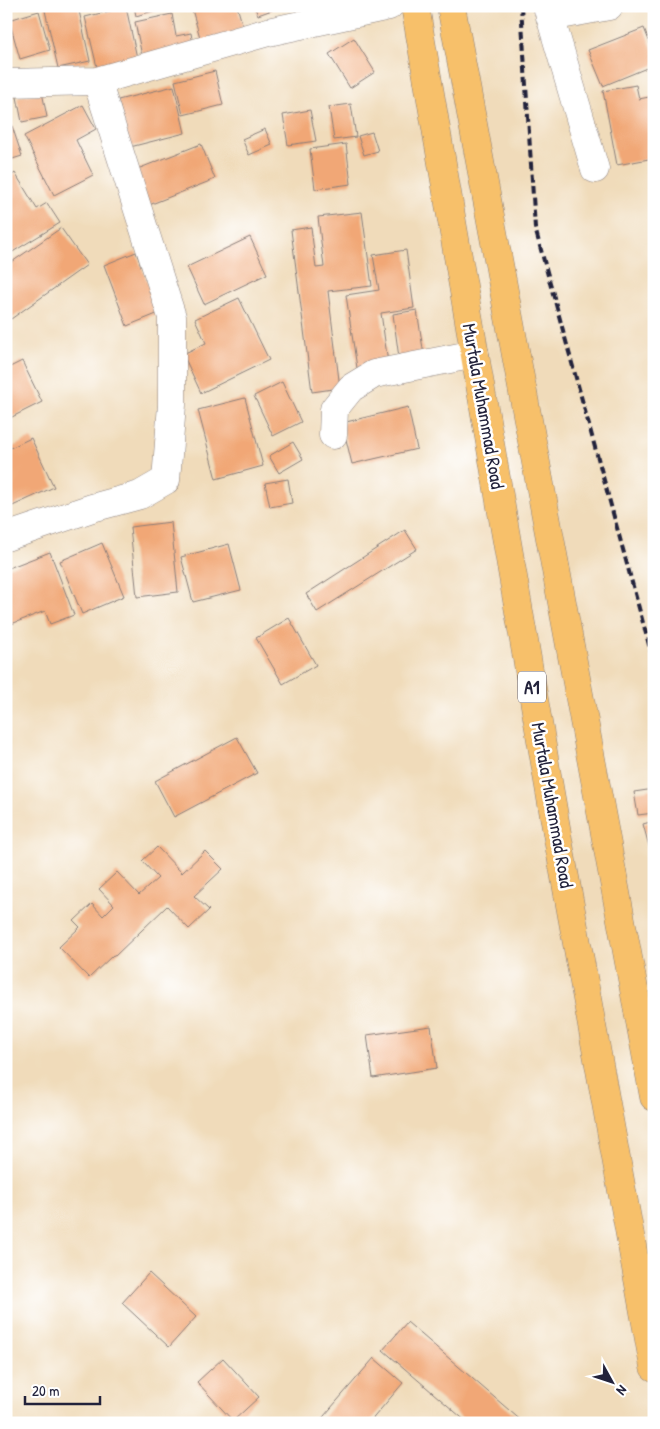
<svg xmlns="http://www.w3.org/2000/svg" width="660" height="1429" viewBox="0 0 660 1429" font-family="'Patrick Hand',sans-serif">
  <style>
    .building { fill: #f1a776 }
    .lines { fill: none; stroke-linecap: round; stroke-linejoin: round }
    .minor-casing { stroke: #897e7a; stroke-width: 29 }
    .highway-casing { stroke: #897e7a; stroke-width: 29 }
    .minor { stroke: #fff; stroke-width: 28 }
    .highway { stroke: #f7c06b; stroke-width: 28 }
    .rail { stroke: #22223b; stroke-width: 4; stroke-dasharray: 8 4; stroke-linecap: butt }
    .labels { text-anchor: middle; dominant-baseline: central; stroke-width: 5; stroke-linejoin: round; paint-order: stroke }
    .shield { fill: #fff; stroke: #646476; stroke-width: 1 }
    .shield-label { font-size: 18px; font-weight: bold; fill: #22223b }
    .street-label { font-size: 19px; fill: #22223b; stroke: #fff }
  </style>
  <rect width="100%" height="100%" fill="#fff"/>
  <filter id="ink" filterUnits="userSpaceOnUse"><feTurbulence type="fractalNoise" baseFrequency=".02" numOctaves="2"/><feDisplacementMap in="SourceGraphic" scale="10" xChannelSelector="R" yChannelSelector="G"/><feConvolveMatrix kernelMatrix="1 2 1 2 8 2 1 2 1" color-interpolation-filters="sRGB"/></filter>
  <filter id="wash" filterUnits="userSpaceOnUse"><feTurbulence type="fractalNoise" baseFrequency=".0096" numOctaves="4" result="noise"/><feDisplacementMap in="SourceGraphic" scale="20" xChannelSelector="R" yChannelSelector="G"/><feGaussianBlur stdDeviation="1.12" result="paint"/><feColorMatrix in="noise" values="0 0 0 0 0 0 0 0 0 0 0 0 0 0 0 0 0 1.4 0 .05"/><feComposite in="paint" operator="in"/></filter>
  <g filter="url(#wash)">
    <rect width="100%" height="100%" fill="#f0dbba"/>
    <g id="blocks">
      <!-- building -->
      <path class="building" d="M44,6H78L90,61L58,68Z
        M134,6H166V7L136,16Z
        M191,6H237L243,27L203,48Z
        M254,6H271L272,10L258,15Z
        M294,6H338L300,23Z
        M126,7L137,58L97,67L85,17Z
        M39,11L50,50L20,59L9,20Z
        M172,14L176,36L191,33L193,45L142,56L135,22Z
        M644,28L654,53V65L603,86L588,50Z
        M354,38L375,72L350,88L329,54Z
        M215,71L223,105L183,115L175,81Z
        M636,85L639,99L654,96V158L617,165L603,91Z
        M174,86L185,133L130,147L118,100Z
        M42,92L47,117L22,122L17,97Z
        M351,104L356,137L334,140L329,107Z
        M83,105L96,129L76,140L93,175L54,195L24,136Z
        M6,108L22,156L6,161Z
        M310,110L316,141L288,145L283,115Z
        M265,129L272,145L249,155L242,139Z
        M372,132L378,151L364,155L358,136Z
        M201,144L215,179L149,205L135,170Z
        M346,144L351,184L315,189L310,149Z
        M15,173L37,209L47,203L60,223L6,256V179Z
        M362,212L372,286L328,291L340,388L312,392L291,230L311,227L316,268L324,267L318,217Z
        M61,228L87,265L11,319L6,312V266Z
        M250,237L267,274L204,304L187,267Z
        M406,250L414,308L381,313L388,363L357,368L346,295L379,290L373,255Z
        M136,252L159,313L127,326L104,265Z
        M239,298L269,360L201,393L183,354L206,343L195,319Z
        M417,310L425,362L400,365L393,314Z
        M22,361L42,402L6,420V369Z
        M282,382L301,422L273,436L254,396Z
        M245,398L263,466L216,479L198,410Z
        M408,407L417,449L352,464L342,423Z
        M31,438L54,487L6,509V450Z
        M293,442L303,459L279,473L269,456Z
        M288,479L292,503L270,507L265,483Z
        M171,522L178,592L137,597L130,527Z
        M405,530L417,549L317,612L306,594Z
        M102,543L124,596L82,614L60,561Z
        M229,544L241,590L193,602L181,557Z
        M50,552L74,615L50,624L45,611L6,626V569Z
        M289,618L316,665L283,684L256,638Z
        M237,737L257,773L174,817L155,781Z
        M654,789V813L638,815L634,792Z
        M654,821V861H653L643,824Z
        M157,847L182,873L205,851L223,869L194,896L209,910L189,929L167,906L115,956L113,955L89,978L59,947L80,927L74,921L92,904L103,916L114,905L99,889L117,872L139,895L158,878L142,861Z
        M431,1026L437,1068L373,1078L367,1035Z
        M149,1273L196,1317L169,1347L122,1303Z
        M407,1322L524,1423H468L383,1350Z
        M223,1358L259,1397L233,1421L197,1382Z
        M374,1358L403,1383L369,1423H318Z"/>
    </g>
  </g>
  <g filter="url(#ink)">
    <use href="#blocks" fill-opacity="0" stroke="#897e7a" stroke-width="1"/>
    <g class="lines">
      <defs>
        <path id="minor" d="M547,6L595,169
          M550,17L609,6
          M6,83L97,81L268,32L389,6
          M333,435L334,409L351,388L374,374L475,354
          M6,537L92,508L140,495L166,480L172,405V317L97,81"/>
        <path id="highway" d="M415,6L558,839L654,1367
          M451,6L654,1097"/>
      </defs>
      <!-- minor casing -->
      <use href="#minor" class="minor-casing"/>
      <!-- highway casing -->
      <use href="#highway" class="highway-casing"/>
      <!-- minor -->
      <use href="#minor" class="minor"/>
      <!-- highway -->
      <use href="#highway" class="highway"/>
      <!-- rail -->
      <path class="rail" d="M521,6L535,228L654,663"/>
    </g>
  </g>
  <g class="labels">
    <!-- shield labels -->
    <rect class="shield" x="518" y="671.5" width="28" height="31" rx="4"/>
    <g class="shield-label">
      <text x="532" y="687">A1</text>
    </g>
    <!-- street labels -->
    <g class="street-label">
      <text transform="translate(484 406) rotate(80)">Murtala Muhammad Road</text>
      <text transform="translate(553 805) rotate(80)">Murtala Muhammad Road</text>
    </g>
  </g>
  <!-- margin -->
  <rect width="660" height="1429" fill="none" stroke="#fff" stroke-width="25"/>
  <!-- north arrow -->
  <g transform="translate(612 1382) rotate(130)" stroke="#ffffff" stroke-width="4" paint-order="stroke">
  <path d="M0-4L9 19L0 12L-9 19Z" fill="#22223b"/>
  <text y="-8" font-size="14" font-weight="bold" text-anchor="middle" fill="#22223b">N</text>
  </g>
  <!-- scale -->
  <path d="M25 1396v8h75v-8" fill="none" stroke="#22223b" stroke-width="2.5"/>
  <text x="32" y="1396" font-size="15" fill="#22223b" stroke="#ffffff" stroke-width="4" paint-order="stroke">20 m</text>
</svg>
